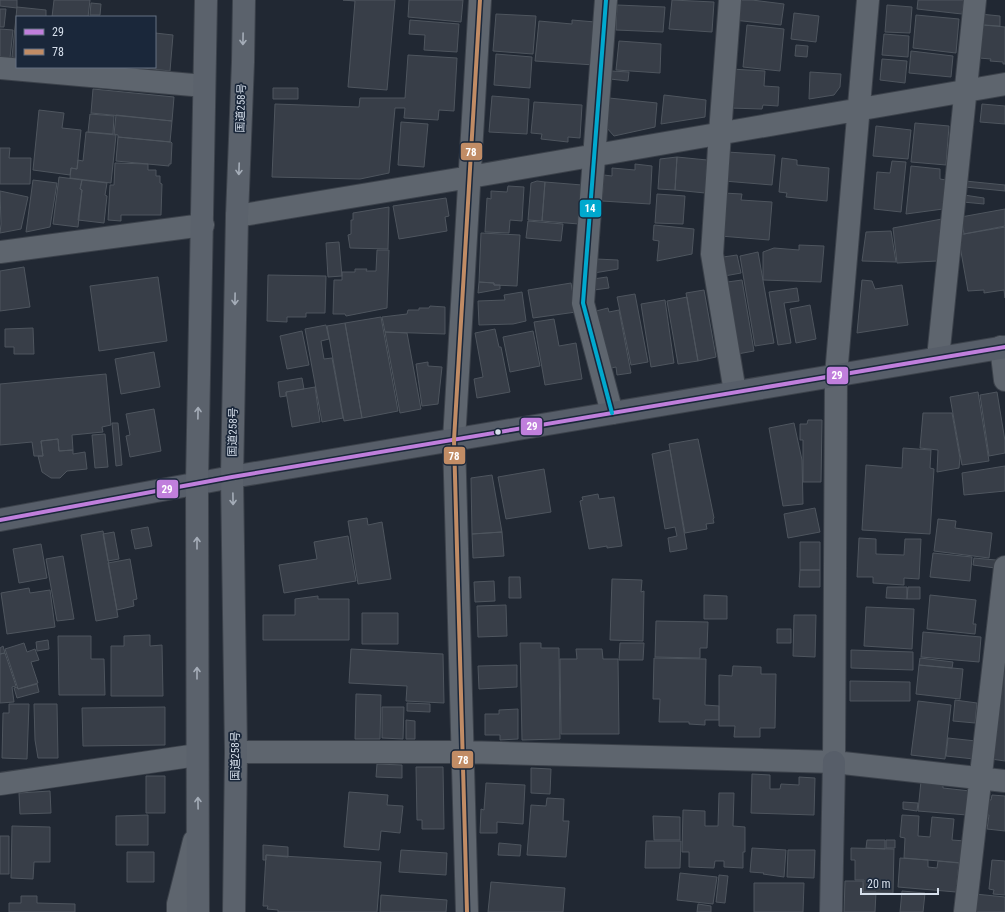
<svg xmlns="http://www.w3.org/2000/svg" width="1005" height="912" viewBox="0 0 1005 912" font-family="'Roboto Condensed','Noto Sans JP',sans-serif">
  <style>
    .building { fill: #383e48; stroke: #4e555e }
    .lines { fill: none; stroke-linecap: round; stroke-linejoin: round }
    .street-casing { stroke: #3c424b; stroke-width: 24 }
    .secondary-casing { stroke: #3c424b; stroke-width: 24 }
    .highway-casing { stroke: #3c424b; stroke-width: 24 }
    .street { stroke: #5e656e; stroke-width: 22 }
    .secondary { stroke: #575e69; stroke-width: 22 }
    .highway { stroke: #5b626c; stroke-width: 22 }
    .bus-1-casing { stroke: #1a273a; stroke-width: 7 }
    .bus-2-casing { stroke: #1a273a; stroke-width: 7 }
    .bus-3-casing { stroke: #1a273a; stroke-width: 7 }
    .bus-1 { stroke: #c07fdc; stroke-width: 4 }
    .bus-2 { stroke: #c18c65; stroke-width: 4 }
    .bus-3 { stroke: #00a9ce; stroke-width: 4 }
    .oneway { stroke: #a5adb8 }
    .bus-dot { fill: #d6dfeb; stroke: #1a273a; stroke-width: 1.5 }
    .labels { text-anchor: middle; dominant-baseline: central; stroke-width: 3.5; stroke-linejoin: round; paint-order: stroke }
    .street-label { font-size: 11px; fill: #d6dfeb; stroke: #1a273a }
    .line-badge { stroke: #1a273a; stroke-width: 1.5 }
    .badge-label { font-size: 11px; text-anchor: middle; font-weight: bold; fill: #fff }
  </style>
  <rect width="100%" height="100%" fill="#212833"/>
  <!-- building -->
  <path class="building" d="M0,0H17V8L0,6Z
    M54,0H90L88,17H52Z
    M343,0H395L387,90L348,87L355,1Z
    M409,0H463L461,22L408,17Z
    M672,0L714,2L712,32L669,29Z
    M736,0H752L784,4L781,25L733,20Z
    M918,0H964L962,14L917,9Z
    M91,3L101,4L100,15H90Z
    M617,5L665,7L663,32L616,30Z
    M887,5L912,7L910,33L885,32Z
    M17,7L46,10V17H17V58L12,57Z
    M0,9H6L4,27H0Z
    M794,13L819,16L816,42L791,39Z
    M496,14L536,16L533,54L493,51Z
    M980,14L1000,16V26L983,25Z
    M916,15L959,19L956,53L913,48Z
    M410,20L459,24L457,52L424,50L425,35L409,34Z
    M572,20L595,22L594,65L535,61L539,21L572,24Z
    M747,25L784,29L780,71L743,67Z
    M983,25L1005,27V64H1003V62L990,61L991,59L979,58Z
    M0,29L13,30L10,58L0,57Z
    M155,33L173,35L170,71L134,67H155Z
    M884,34L909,36L908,57L882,55Z
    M619,41L661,44L660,73L616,70Z
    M796,45L808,46L807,57L795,56Z
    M911,51L953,56L951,77L909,73Z
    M496,54L532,57L530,88L494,85Z
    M408,55L457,58L454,111L439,110L438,120L404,118L405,108H395L389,173L360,179L272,177L275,104L359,107L360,98H405Z
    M882,59L907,61L905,83L880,80Z
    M731,69L765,71L764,86L779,87L778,106L763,105L762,109L729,108Z
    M611,71L629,72L628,81L610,79Z
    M810,72L841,74L840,87L834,95L809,99Z
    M273,88H298V99H273Z
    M93,89L174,97L172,121L91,113Z
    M664,95L706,100L705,117L661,124Z
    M492,96L529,99L527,134L489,132Z
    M609,98L657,103L655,127L614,136L606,127Z
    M534,102L582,105L580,138L568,137V142L541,139L542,134L531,133Z
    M982,104L1005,106V124L980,122Z
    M39,110L64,113L62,128L81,130L77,169L71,168L70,175L33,170Z
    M90,114L114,116L113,134L88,132Z
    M116,115L172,121L170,142L118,137V135L114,134Z
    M401,122L428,124L424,167L398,165Z
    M915,123L949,126L946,165L911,162Z
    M876,126L911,130L908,159L873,156Z
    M86,132L116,135L111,183L70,178L71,168L77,169L78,160L83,161Z
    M118,137L171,142L172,143L171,164H169V166L116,161Z
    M0,148H10L9,158H31L30,184H0Z
    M727,152L775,155L772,185L724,181Z
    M677,157L707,160L705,193L675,190Z
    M677,157L675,190L658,189L660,159Z
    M782,158L797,160V165L829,168L827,201L786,197L787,193L779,192Z
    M892,161L906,162L901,212L874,209L877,172L890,173Z
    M115,163L148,164V170H156V176H160V183L162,184L161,215H121V221L108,220L110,185H114Z
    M635,164L652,166L650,204L602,201L604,175L612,176V168L635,170Z
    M911,166L940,169V179L946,180L943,209L906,214Z
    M59,177L82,180L80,189L82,190L78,227L53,224Z
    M33,180L57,183L50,227L26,232Z
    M82,180L107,183L105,195L107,196L104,223L78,220L82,190L80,189Z
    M537,181L545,182L542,221L528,220L531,183Z
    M965,181L1005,185V191L965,187Z
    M545,182L582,185L579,224L542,221Z
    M508,186L524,187L522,221L510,220L509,233L485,232L487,198L491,199V191L507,192Z
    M0,191L28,197L21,229L0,233L1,224Z
    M723,193L742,194L741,200L772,202L769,240L720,236Z
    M657,194L685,196L683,224L655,223Z
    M964,195L984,198V204L963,202Z
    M446,198L449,216L445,217L447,231L399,239L393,206Z
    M389,207L388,249L350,248L348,235L351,234V220H353V213Z
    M1005,209V226L964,234L961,217Z
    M942,219L937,261L897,263L893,228Z
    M528,221L563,224L561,241L526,238Z
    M654,225L694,229L692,254L657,261L659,241L653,240Z
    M1005,227V298L1004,290L984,293V290L968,291L958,235Z
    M891,231L896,262L862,261L866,232Z
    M481,233L520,235L517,286L494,285V283L479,282Z
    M339,242L342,276L328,277L326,243Z
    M799,245L824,246L821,282L763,280V252L774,248L799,250Z
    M377,250H389L387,308L346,316L345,314H333L334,280H342V272H355V269H367L366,271H376Z
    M758,252L774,343L755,346L740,256Z
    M737,255L741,273L719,277L716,258Z
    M596,259L618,260V269L594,273Z
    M24,267L30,307L0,311V271Z
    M268,275L326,276L325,313H306V317H287V322L267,321Z
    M158,277L167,341L99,351L90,286Z
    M607,277L609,288L594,290L593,279Z
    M742,280L754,351L732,355L720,283Z
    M862,280L872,281L875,289L902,285L908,325L857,333Z
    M479,282L494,283V285H500V289L478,293Z
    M571,283L576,312L533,318L528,290Z
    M797,288L799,301L784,303L791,343L778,345L769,292Z
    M704,290L716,357L698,361L686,293Z
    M522,292L526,321L513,324L479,325L478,301L505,300L504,295Z
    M635,294L648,362L631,365L617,297Z
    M687,297L698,361L678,364L667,301Z
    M665,300L674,363L651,367L641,304Z
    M810,305L816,339L796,343L790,309Z
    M430,306L445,307V334L385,332L382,317L407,314L408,310H419V308H429Z
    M608,308L609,312L619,310L631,373L617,375L616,367L607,369L596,311Z
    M381,317L398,411L362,418L345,323Z
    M554,319L559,346L576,343L582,379L545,385L534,322Z
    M345,323L362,418L344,421L327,326Z
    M326,325L329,339L321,341L324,359L332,358L343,418L322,422L305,329Z
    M33,328L34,354H14V347H5V329Z
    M495,329L499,347H501L510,392L477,398L474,379L483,377L475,333Z
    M302,331L309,365L287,369L280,336Z
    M533,331L540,366L510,372L503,337Z
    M385,332L407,333L421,409L400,413Z
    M154,352L160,387L121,394L115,359Z
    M428,362V366L442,367L438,404L422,406L416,364Z
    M106,374L111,425L102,427L103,432L72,435L73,450L59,451L58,439L41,441L43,456H34L32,442L0,445V384Z
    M302,378L304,389L286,392V396L280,397L278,382Z
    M315,387L320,422L292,427L286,392Z
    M978,392L989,461L962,465L950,397Z
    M997,392L1005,441V453L989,456L980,395Z
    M154,409L161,451L130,457L126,436L130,435L126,414Z
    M923,413H952L960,458L959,468L937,472L938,450L920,448Z
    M808,420H822L821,482H803V440H800V424H807Z
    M112,423H118L122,465L116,466Z
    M794,423L802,460L803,504L783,506L769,428Z
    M105,434L108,467L95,468L92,435Z
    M58,439L59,451L73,450V454L85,452L87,469L67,471L60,478H51L42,472L38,456H43L41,441Z
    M698,439L714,518L713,519L714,523L706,524L707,529L685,533L669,444Z
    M903,448L931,450L930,468L934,469L930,534L862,530L866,465L902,468Z
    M670,450L687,549L670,552L668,538L677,536L675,527L665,529L652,454Z
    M1005,466V491L964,495L962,473Z
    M544,469L551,512L506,519L498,477Z
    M492,475L502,532L472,534L471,478Z
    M598,494L599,499L614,497L622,546L607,548V546L589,549L580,501L583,500L582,497Z
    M815,508L820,532L788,538L784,514Z
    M367,518L368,525L382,522L391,579L358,584L348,521Z
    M938,519L956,521L955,528L992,533L989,558L934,551Z
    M148,527L152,546L135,549L131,530Z
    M103,531L118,617L96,621L81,535Z
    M114,532L119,559L108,561L103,534Z
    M502,532L504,556L473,558L472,534Z
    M348,536L356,581L284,593L279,565L317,559L314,542Z
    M859,538L876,539V554L904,555L905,539H921L919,579L904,578V585L873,583V577H857Z
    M800,542H820V570H800Z
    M41,544L47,578L19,583L13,549Z
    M933,553L972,557L970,581L930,577Z
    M63,556L74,619L57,621L46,559Z
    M974,558L996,560L995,568L973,565Z
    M130,559L137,599L133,600L134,606L117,610L108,563Z
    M800,570H820V587H799Z
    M509,577H520L521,598H509Z
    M612,579L642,580L641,592L644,591L643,641L610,640Z
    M494,581L495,601L475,602L474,582Z
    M887,587H907V599L886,598Z
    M908,587H920V599H907Z
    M29,588L30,593L50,590L55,627L7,634L1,593Z
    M704,595L727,596V619H704Z
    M930,595L976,600L973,624H976L975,634L927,629Z
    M318,596V599H349V640H263V615H295V599Z
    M506,605L507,636L478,637L477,606Z
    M866,607L914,609L912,649L864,646Z
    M362,613H398V644H362Z
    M794,615H816L815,657L793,656Z
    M656,621L708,622L707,648H700V658L655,657Z
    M777,629H791V643H777Z
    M923,632L981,637L979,662L921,657Z
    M150,635V646L162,645L163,696H111V646H124V636Z
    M58,636H91V659H104L105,695H59Z
    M48,640L49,649L37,651L36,642Z
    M24,643L27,652L35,649L39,660L31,662L38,683L18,689L5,649Z
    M520,643H541V648H559L560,739L522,740Z
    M620,643H644L643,660H619Z
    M3,646L5,653L0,654V648Z
    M351,649L443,654L444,703L406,701L407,686L349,683Z
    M576,649H602L603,659H618L619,734H561L560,659H577Z
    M851,650L913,652V670L851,668Z
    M5,653L16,686L12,687L14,702L0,703V654Z
    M654,658L706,659L705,705L719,706V720H705V725L689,724V722H659L660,699H653Z
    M920,658L953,662L952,668L919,665Z
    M517,665V687L479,689L478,666Z
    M919,665L963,669L960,699L916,694Z
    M1003,665H1005V761L991,759Z
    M733,666L761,667V674H776L775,728H760V737H734L735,726H719V675L732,676Z
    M850,681L910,682V701H850Z
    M37,684L39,692L17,698L14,688L17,687L18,689Z
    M356,694L381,695L380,739H355Z
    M955,700L977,703L975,723L953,721Z
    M918,701L951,705L945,759L911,755Z
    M407,703L430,704V712L407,711Z
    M9,704H29L27,759L2,758L3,713H9Z
    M34,704H57L58,758H38L35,740Z
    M165,707V745L83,746L82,708Z
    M382,707H404L403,739L382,738Z
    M518,709V739L500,740V735H485V714H499V710Z
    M406,720L415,721V739H406Z
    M948,738L976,741L974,759L946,756Z
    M377,764L402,765V778L376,777Z
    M416,767H443L444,829H422V820H417Z
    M531,768L551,769L550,794L531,793Z
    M752,774L770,775V789H780L781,784L799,785V777L815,778L814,815L751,813Z
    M146,776H165V813H146Z
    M921,781L943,783V788L970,791L967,815L918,811Z
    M486,783L525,785L523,824L497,822V833H480L481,809L484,810Z
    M50,791L51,813L20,814L19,793Z
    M349,792L388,795L387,805L403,806L400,833L381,831L379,850L344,847Z
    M719,793H734L733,826L745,827V852H743V868L724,867V861H715L714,868L689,867V852H682L683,810L705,811V826H718Z
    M992,795L1005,796V831L987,829L989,815H985L987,800H991Z
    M547,798L564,799L563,821H569L566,857L527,855L531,805L546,806Z
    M903,802L918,803L917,811L903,809Z
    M148,815V845H116V816Z
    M902,815L919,816L918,836L930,837L932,817L954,819L952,840L965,841L963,863L904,858L905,838L900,837Z
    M653,816L680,817V840H654Z
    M12,826L50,827V862H34L33,879L11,878Z
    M0,836H9V874H0Z
    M867,840H885V849L866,848Z
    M886,840H895V848H886Z
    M646,841H681L680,868H645Z
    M499,843L521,845L520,856L498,855Z
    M263,845L288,847V857L266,855V860H263Z
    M752,848L786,850L784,877L763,874L764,873L750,872Z
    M851,848L894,849L893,893L863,892L864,880H855V860H851Z
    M401,850L447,853L446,875L399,872Z
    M788,850H815L814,878L787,877Z
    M127,852H154V882H127Z
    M266,855L381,862L377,912H278V910L267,909L268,906H263Z
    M900,858L928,860V867L937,868L938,861L959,863L956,892L898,887Z
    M992,860L1005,861V895L993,894L994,890L989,889Z
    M680,873L717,877L713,904L677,900Z
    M719,875L728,876L725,903L716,902Z
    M845,881H863V892H876L875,912H844Z
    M491,882L565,888L563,912H488Z
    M754,883H804L803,912H754Z
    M902,891L925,893L923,912H900Z
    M975,894L1005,897V912H974Z
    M381,895L447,900L446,912H380Z
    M21,896H37V903L75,904V912H9V903H21Z
    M698,904L711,906V912H697Z"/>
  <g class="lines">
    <defs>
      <path id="street" d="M606,0L583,303L612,413
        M730,0L720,133L712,254L735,392
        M0,68L204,86
        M237,216L470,177L1005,84
        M0,252L203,225
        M1001,347L1005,380
        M938,358L975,0
        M236,752H463L834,762L1005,781
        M834,762L836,375L868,0
        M0,784L197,755
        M178,912V904L194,841
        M467,912L454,440L480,0
        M965,912L1005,567"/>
      <path id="secondary" d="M0,520L232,477L1005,347
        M831,912L834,762"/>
      <path id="highway" d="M198,912L197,483L206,0
        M234,912L236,752L232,477L237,216L243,62L244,0"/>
    </defs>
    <!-- street casing -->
    <use href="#street" class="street-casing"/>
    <!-- secondary casing -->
    <use href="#secondary" class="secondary-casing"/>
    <!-- highway casing -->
    <use href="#highway" class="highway-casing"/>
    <!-- street -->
    <use href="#street" class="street"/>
    <!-- secondary -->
    <use href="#secondary" class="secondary"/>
    <!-- highway -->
    <use href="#highway" class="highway"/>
    <defs>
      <path id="bus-1" d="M0,520L232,477L1005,347"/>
      <path id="bus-2" d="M467,912L454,440L480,0"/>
      <path id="bus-3" d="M606,0L583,303L612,413"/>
    </defs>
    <!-- bus-1 casing -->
    <use href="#bus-1" class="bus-1-casing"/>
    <!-- bus-2 casing -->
    <use href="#bus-2" class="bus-2-casing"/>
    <!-- bus-3 casing -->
    <use href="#bus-3" class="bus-3-casing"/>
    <!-- bus-1 -->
    <use href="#bus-1" class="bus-1"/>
    <!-- bus-2 -->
    <use href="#bus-2" class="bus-2"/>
    <!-- bus-3 -->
    <use href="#bus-3" class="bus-3"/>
  </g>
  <!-- one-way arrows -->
  <defs><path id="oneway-shaft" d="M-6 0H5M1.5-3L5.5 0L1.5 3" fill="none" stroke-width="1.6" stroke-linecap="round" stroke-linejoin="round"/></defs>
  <g class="oneway">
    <use href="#oneway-shaft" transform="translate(243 39) rotate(91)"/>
    <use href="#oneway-shaft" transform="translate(239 169) rotate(92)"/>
    <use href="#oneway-shaft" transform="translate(235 299) rotate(91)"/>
    <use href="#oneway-shaft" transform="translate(198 413) rotate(-89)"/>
    <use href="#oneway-shaft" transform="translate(233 499) rotate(89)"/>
    <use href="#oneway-shaft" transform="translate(197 543) rotate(-90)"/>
    <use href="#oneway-shaft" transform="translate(197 673) rotate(-90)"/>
    <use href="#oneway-shaft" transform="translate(198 803) rotate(-91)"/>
  </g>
  <!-- markers -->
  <circle class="bus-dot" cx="498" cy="432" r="3.5"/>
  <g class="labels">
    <!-- street labels -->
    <g class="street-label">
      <text transform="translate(241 108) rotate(-88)">国道258号</text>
      <text transform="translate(233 432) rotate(-89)">国道258号</text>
      <text transform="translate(235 756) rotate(-90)">国道258号</text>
    </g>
  </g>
  <g class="line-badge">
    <rect x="460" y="142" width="23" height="19" rx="4" fill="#c18c65"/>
    <rect x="579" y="199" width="23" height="19" rx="4" fill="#00a9ce"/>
    <rect x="826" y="366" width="23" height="19" rx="4" fill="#c07fdc"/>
    <rect x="520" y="417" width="23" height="19" rx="4" fill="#c07fdc"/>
    <rect x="443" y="446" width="23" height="19" rx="4" fill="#c18c65"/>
    <rect x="156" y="479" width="23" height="20" rx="4" fill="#c07fdc"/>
    <rect x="451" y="750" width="23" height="19" rx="4" fill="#c18c65"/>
  </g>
  <g class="badge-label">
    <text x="471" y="156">78</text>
    <text x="590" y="212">14</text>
    <text x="837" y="379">29</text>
    <text x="532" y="430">29</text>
    <text x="454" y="460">78</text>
    <text x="167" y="493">29</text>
    <text x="463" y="764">78</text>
  </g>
  <!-- legend -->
  <rect x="16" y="16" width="140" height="52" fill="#1a273a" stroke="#657181"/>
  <rect x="24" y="29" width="20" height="6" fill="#c07fdc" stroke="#657181"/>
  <text x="52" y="36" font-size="12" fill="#d6dfeb">29</text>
  <rect x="24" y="49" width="20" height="6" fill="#c18c65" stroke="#657181"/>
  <text x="52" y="56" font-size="12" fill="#d6dfeb">78</text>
  <!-- scale -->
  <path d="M861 888v6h77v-6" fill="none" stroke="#d6dfeb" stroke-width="2"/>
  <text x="867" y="888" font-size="12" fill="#d6dfeb" stroke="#1a273a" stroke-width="3" paint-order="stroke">20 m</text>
</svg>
